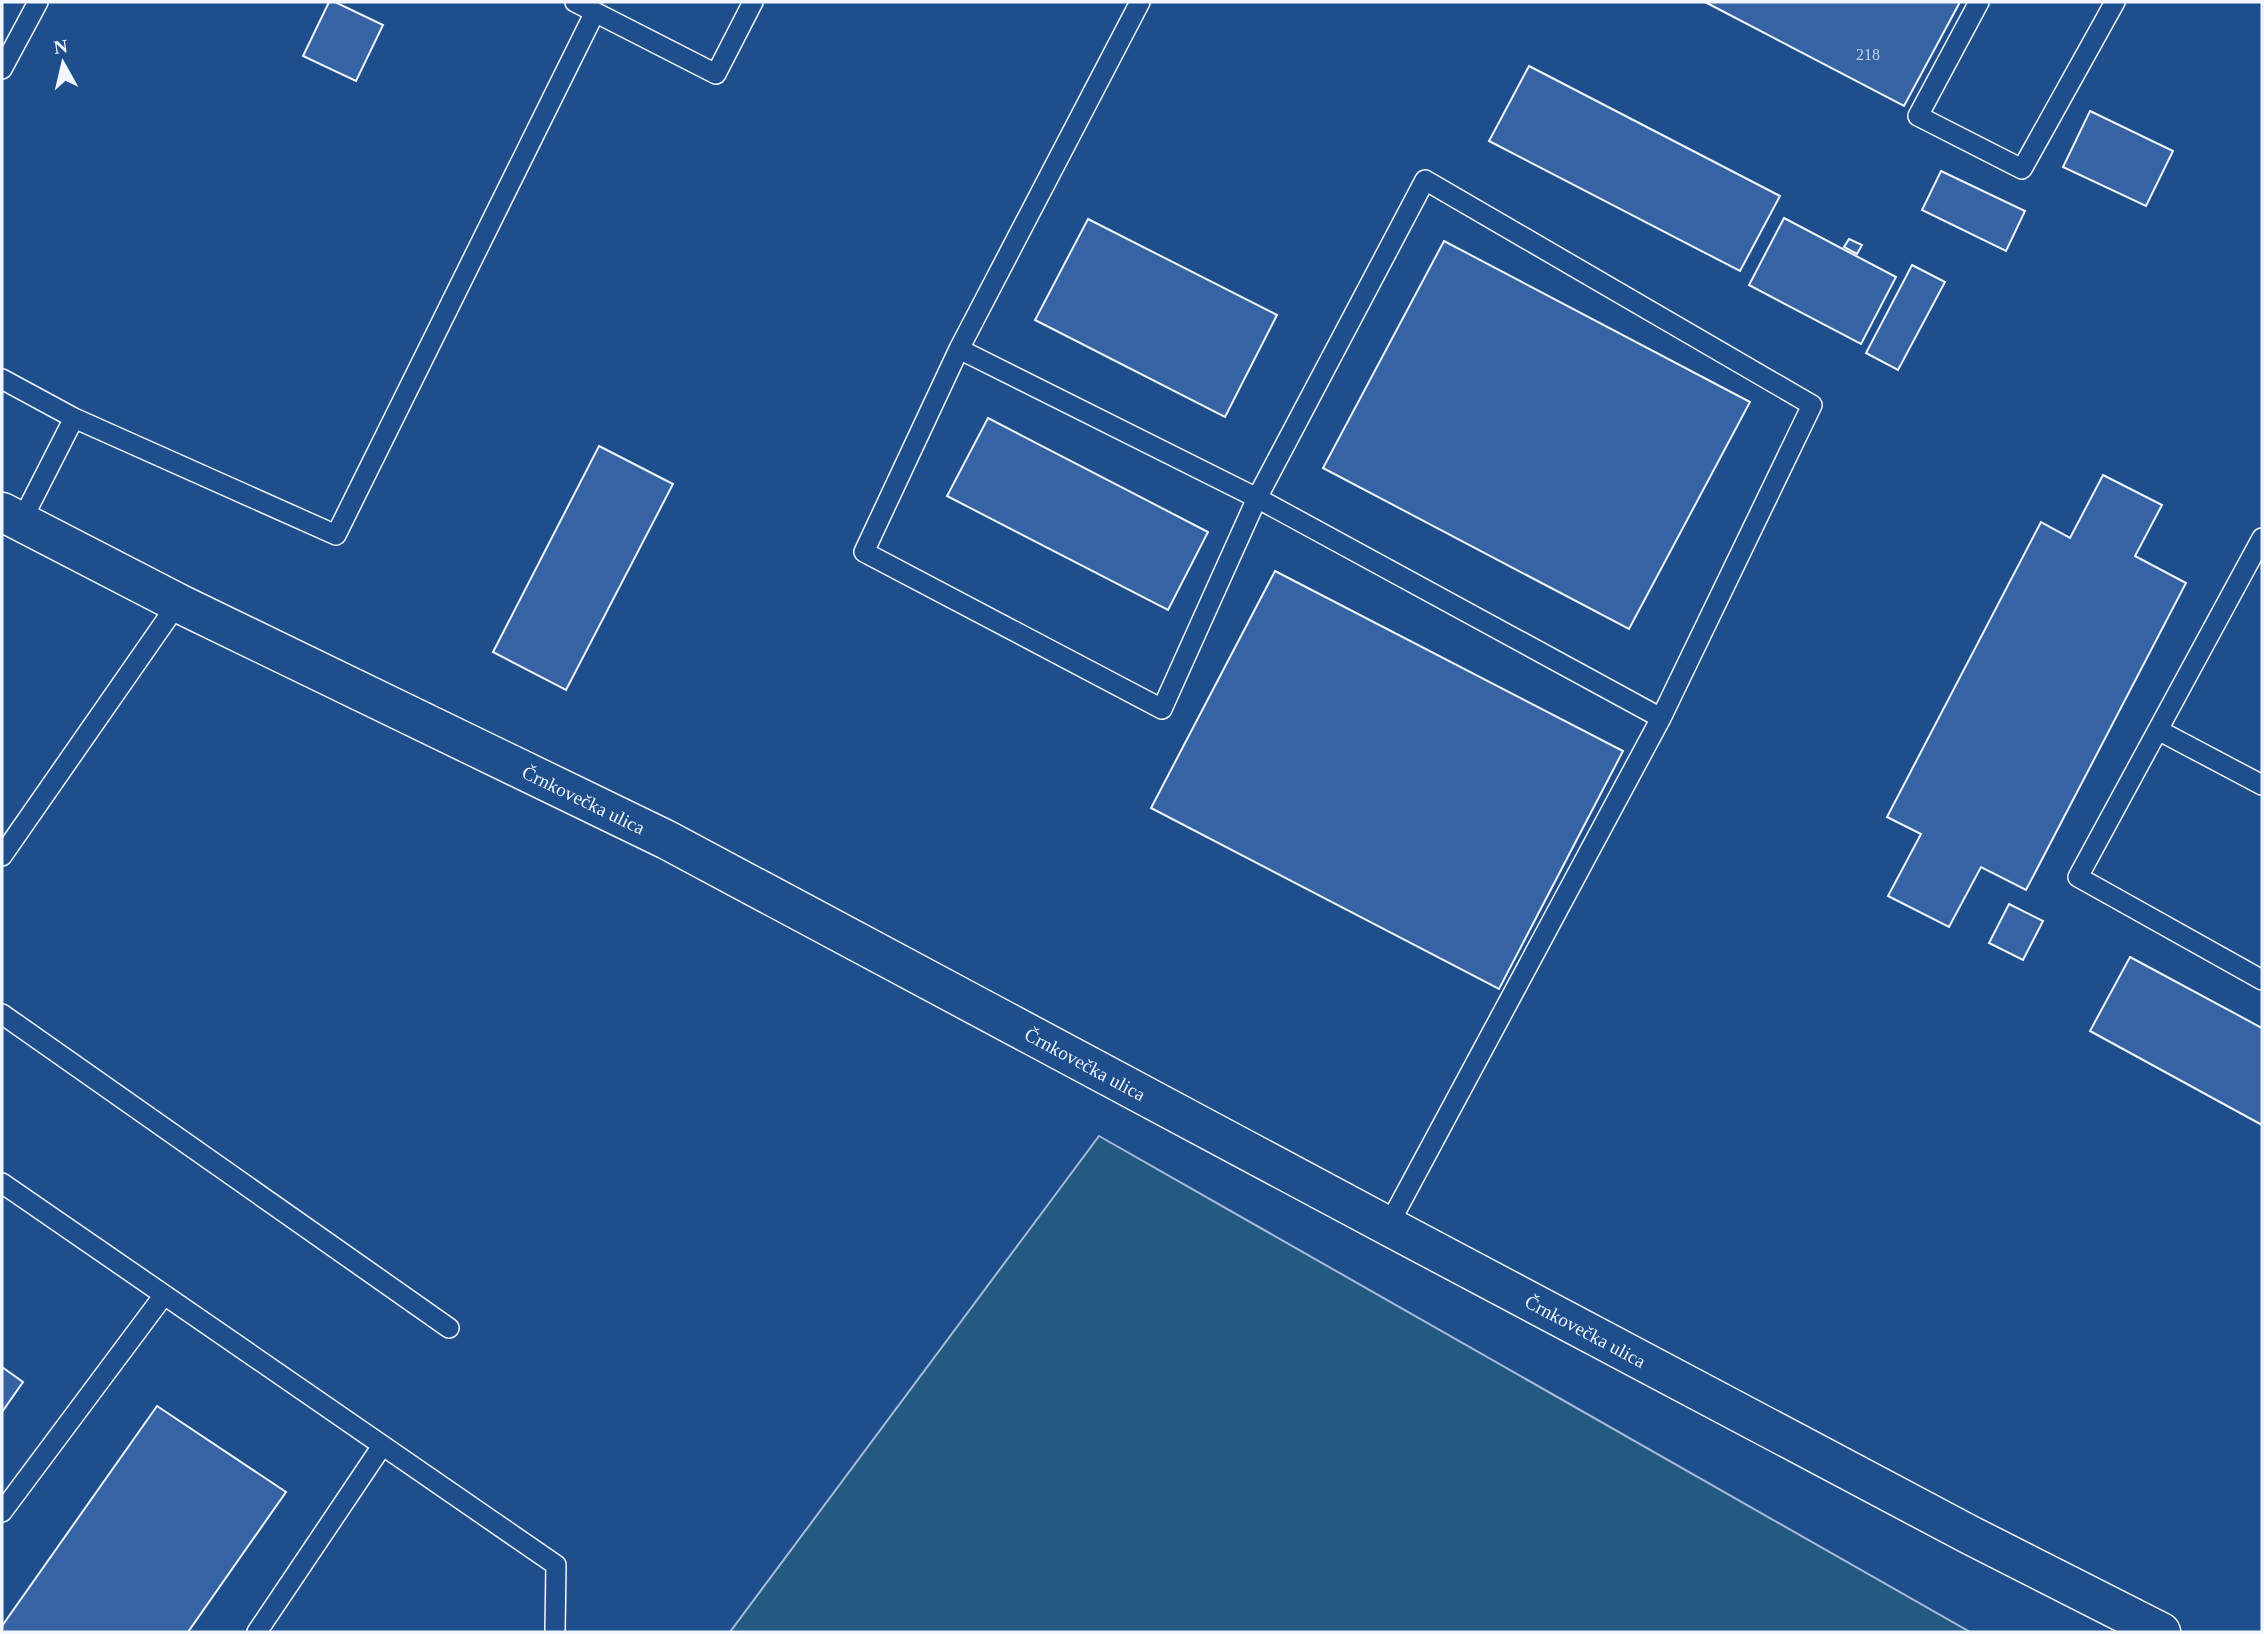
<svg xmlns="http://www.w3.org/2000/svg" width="2264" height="1634" viewBox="0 0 2264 1634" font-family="'Times New Roman',serif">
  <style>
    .green { fill: #245a82; stroke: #a8bbd7; stroke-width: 2 }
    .building { fill: #3563a3; stroke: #f2f6ff; stroke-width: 2 }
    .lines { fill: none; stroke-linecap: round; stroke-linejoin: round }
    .lane-casing { stroke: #f2f6ff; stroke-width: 22 }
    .street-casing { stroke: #f2f6ff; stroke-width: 41 }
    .lane { stroke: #1f4e8c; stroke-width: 19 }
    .street { stroke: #1f4e8c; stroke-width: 38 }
    .labels { text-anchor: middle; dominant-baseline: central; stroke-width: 5; stroke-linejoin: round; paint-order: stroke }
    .number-label { font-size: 16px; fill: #c3d1e8 }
    .street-label { font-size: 19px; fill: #f2f6ff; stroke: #1f4e8c }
  </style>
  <rect width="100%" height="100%" fill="#1f4e8c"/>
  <!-- green -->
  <path class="green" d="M1099,1136L1970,1632H730Z"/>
  <!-- building -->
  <path class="building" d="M329,2H335L383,25L356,81L303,56Z
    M1705,2H1960L1904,106Z
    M1529,66L1780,196L1740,271L1489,141Z
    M2090,111L2173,151L2146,206L2063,167Z
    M1941,171L2025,211L2006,251L1922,210Z
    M1784,218L1896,277L1861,344L1749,285Z
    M1088,219L1277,315L1225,417L1035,320Z
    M1849,239L1862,245L1857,254L1844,247Z
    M1444,241L1750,402L1629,629L1323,468Z
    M1912,265L1945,282L1898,370L1866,353Z
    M988,418L1208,532L1168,610L947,496Z
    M599,446L673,484L566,690L493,652Z
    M2103,475L2162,505L2135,556L2186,583L2026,890L1981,867L1949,927L1888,896L1921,834L1887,817L2041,522L2070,538Z
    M1275,571L1623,751L1499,989L1151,808Z
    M2009,904L2043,921L2023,960L1989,943Z
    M2130,957L2262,1028V1125L2090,1031Z
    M2,1367L23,1382L2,1412Z
    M157,1406L286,1492L188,1632H2V1626Z"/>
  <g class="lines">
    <defs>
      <path id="lane" d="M575,2L716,74L753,2
        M1140,2L959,349L864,552L1162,709L1257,498L1661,718L1388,1226
        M1979,2L1918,116L2022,169L2115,2
        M2,69L38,2
        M959,349L1257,498L1425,180L1812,405L1661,718
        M2,379L74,418L336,535L595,12
        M21,522L74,418
        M2262,538L2078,877L2262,980
        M2158,730L2262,785
        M2,856L178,603
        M2,1014L449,1328
        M2,1183L556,1565L555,1632
        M2,1512L164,1295
        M257,1632L382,1446"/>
      <g id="street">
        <path id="s1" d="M2,512L178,603L667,840L1388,1226L1970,1535L2161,1632"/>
      </g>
    </defs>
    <!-- lane casing -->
    <use href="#lane" class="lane-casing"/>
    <!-- street casing -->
    <use href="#street" class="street-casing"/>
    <!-- lane -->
    <use href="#lane" class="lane"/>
    <!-- street -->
    <use href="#street" class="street"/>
  </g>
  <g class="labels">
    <!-- number labels -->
    <g class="number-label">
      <text x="1868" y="54">218</text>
    </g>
    <!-- street labels -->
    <g class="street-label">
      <text stroke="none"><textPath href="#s1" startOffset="649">Črnkovečka ulica</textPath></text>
      <text stroke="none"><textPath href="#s1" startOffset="1216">Črnkovečka ulica</textPath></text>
      <text stroke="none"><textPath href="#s1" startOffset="1783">Črnkovečka ulica</textPath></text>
    </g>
  </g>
  <!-- border -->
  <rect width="2264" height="1634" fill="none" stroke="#f2f6ff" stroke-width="7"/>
  <!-- north arrow -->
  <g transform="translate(63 63) rotate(352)" stroke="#1f4e8c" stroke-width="5" paint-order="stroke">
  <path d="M0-5L12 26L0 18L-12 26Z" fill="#f2f6ff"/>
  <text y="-10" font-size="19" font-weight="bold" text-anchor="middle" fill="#f2f6ff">N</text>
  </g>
</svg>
